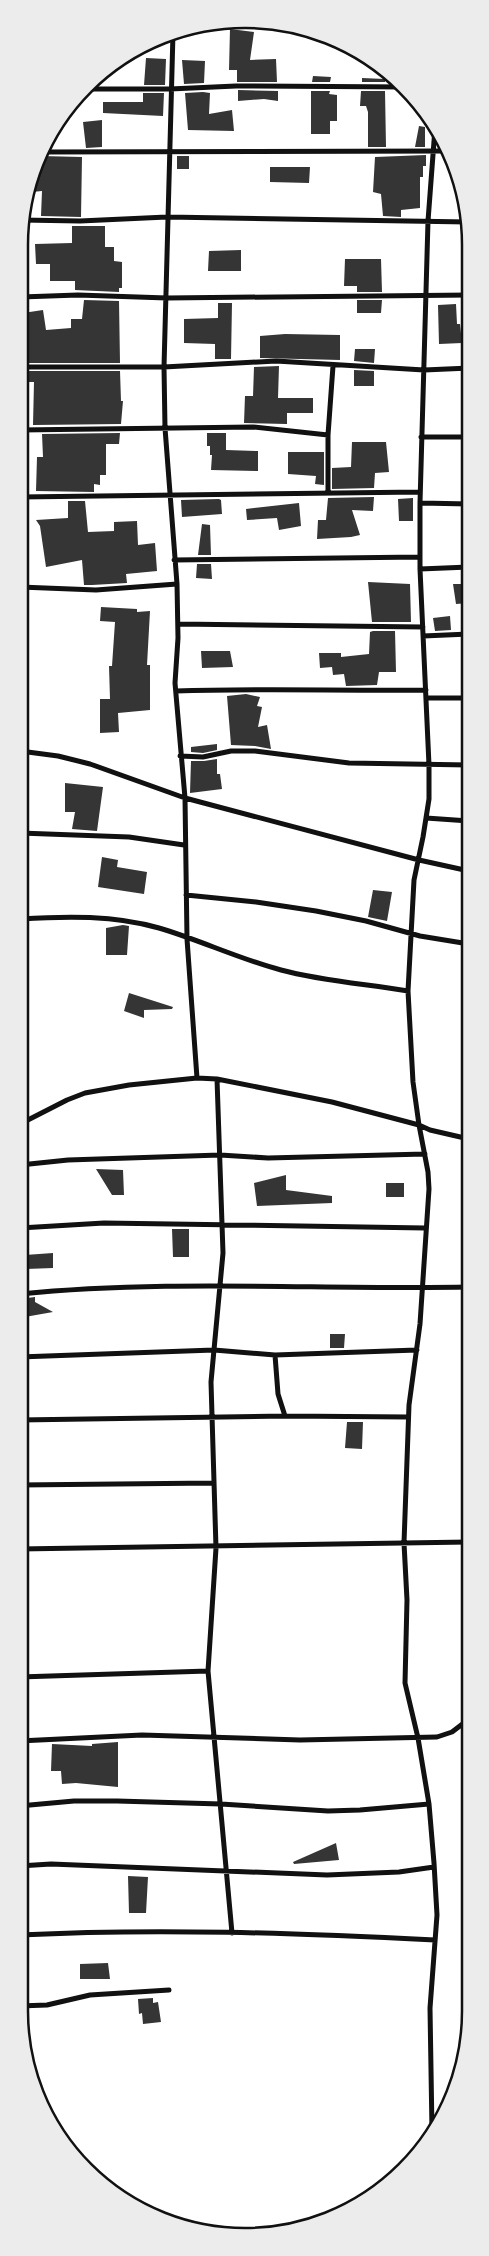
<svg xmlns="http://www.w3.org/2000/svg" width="489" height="2256" viewBox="0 0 489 2256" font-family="Bitter,serif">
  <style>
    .building { fill: #353535 }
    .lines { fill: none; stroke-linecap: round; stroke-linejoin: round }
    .minor { stroke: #111; stroke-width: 5 }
    .rim { fill: none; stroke: #111; stroke-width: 2.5 }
  </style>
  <rect width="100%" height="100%" fill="#fff"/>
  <!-- building -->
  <path class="building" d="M230,29L254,32L250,60L276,59L277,82H237V70H229Z
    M146,58L166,59L165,85H144Z
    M182,60L205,61L204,83L184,84Z
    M313,76L331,77L330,82H312Z
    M362,78L385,79V82H362Z
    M238,90L278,91V101L264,99L238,101Z
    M311,91H330L329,94L337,95V121H330V134H311Z
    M361,91H385L386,147H368V112L366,106H360Z
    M203,92L210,93L209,114L232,110L234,131L188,130L185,93Z
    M143,93H164L163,116L103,113V102H143Z
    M102,120V147L86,148L83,122Z
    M419,126L425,127V147H415Z
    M426,155V166H423V177H420V208L401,210V217L383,216L381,194L373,192L375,157Z
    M41,156L82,157L81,217L41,216L42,191L32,192V182Z
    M177,156H189V169H177Z
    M270,167H310L309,183L270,182Z
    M72,226H105V247H114V261L122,262V288H119V292L75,290V281H50V264H36L35,244L72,243Z
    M241,250V271H208L209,251Z
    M345,259H381L382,292H357V286H344Z
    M84,300L119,301L120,363H20L21,326H24L23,313L43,310L46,330L71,328V319H82Z
    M357,300H382L381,313H357Z
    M218,303H232L231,359H215V344L184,343V319L218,318Z
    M456,304L457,324H460L462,343L439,344L438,305Z
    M285,334L340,335V360L260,358V336Z
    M355,349H375L374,363L354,361Z
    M279,366L278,398H313V413H287V424L244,423L245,396H253L254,367Z
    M354,370L374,371V386H354Z
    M20,371H120L121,401H123L121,424L33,425L34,382H20Z
    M120,433L119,444H106V475H100V485L94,484V492L36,491L37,457H43L42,434Z
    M207,433H226V450L258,451V471L211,470L212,455H210V446H207Z
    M352,442H386L389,472L375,473L374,488L332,489V468L351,467Z
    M288,452H324V485L315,484L316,476L288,474Z
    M374,497L373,511L352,510L360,535L351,537L317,539L318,520H326L328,498Z
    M413,498V521H399L398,499Z
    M219,499L221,500L222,514L182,517L181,500Z
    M68,501H85L88,532L114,531V522L137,521L138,545L155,543L157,571L126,574L127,583L92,585H84L82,560L46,567L40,526L36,520L68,518Z
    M299,503L301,526L279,530L277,518L247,520L246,509Z
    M202,524L210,525L211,555H198Z
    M197,564H211L212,579L196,578Z
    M368,582L410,584L411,622H372Z
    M453,584H469V603L456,604Z
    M101,607L137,609V612L150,611L147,665H150V710L118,713L119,732L100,733V699H110L109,666H112L115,622L100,621Z
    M450,616L451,630L435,631L433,618Z
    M373,631H395L396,672H379L377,685L346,686L344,674L333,675L332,667L320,668L319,653H341V657L369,654L370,632Z
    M201,651H230L233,667L202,668Z
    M246,694L260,697L257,706L262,707L258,727L267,725L271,749L255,746L231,745L227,696Z
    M217,744V750L203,753L191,752V747Z
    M217,759V774H220L222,789L190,793L191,761H204Z
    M65,783L103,787L97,831L72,829L75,812H65Z
    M102,857L118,860L117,867L147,872L144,894L98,887Z
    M373,890L392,892L387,921L368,917Z
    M123,925L129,926L127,955H106V928Z
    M129,993L173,1007L172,1009L144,1010V1018L124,1011Z
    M96,1169L123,1170L124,1195H112Z
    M286,1175V1190L332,1196V1203L257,1206L254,1183Z
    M386,1183H404V1197H386Z
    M172,1229H189V1257H173Z
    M53,1253V1268L26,1269L25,1255Z
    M35,1297V1302L53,1312L19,1318L20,1299Z
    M330,1334H345L344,1348H330Z
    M347,1422H363L362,1449L345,1448Z
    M118,1742V1787L76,1783L62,1784L61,1771H51L52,1744L92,1746V1744Z
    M336,1843L339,1860L294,1864L293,1862Z
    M128,1876L148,1877L146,1913H129Z
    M108,1963L110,1979H80V1964Z
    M153,1998V2003L158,2002L161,2022L143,2024L142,2013L139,2014L138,1999Z"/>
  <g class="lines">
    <!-- minor -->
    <path class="minor" d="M254,22L281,23
      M173,33L164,367L165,428L177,584L178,638L175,683L185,798L187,939L197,1078
      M87,89H170L236,86L406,87
      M42,152L449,151
      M21,220L80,221L167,217L468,222
      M21,297L78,295L167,298L470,295
      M20,367H164L276,361L424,370L470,368
      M20,430L253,427L328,435
      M421,437H470
      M328,493V435L333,366
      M20,497L420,492
      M420,503L470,504
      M174,560L420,557
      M420,569L469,567
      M20,587L96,590L177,584
      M178,624L423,627
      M423,636L469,634
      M176,691C259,688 343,691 426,690
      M427,698H469
      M20,751L58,756L90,764L185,798L419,860L469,871
      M180,756L203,757L231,751H255L349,763L469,765
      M426,818L469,821
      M20,833L129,837L184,845
      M186,895L256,902L316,911L366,921L420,936L469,944
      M20,919C66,916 114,915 159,928C200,940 239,959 281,970C322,981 366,984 408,991
      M217,1079L223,1253L211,1382L216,1548L208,1671L232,1933
      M20,1124L67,1100L85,1093L129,1085L197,1078L217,1079L332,1102L419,1125L413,1082L408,991L414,880L423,837L429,799V765L420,569V503L428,221L435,128
      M419,1125L428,1172L429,1189L420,1324L409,1405L404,1543L407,1600L405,1683L418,1738L429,1804L434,1863L437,1915L430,2008L432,2131
      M419,1125L430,1130L469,1139
      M20,1165L68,1160L220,1155L268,1158L425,1154
      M20,1228L104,1223L425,1228
      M20,1294C169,1279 319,1290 469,1287
      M19,1357L214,1350L275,1355
      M285,1416L278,1394L275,1355L417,1350
      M19,1420L285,1416L408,1417
      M19,1485L214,1483
      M19,1549L469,1542
      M19,1677L208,1671
      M19,1741L142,1735L300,1740L437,1737L452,1732L469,1719
      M19,1806L74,1801H117L221,1804L328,1811L360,1810L429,1804
      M19,1866L51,1864L327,1875L399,1872L434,1867
      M19,1935C157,1928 296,1933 435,1940
      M19,2006L47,2005L90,1995L169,1990"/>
  </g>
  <!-- crop -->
  <path d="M0 0H489V2256H0ZM245 28H245A217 217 0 0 1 462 245V2011A217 217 0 0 1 245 2228H245A217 217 0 0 1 28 2011V245A217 217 0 0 1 245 28Z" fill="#ececec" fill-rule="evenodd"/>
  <path class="rim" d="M245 28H245A217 217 0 0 1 462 245V2011A217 217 0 0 1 245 2228H245A217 217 0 0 1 28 2011V245A217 217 0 0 1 245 28Z"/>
</svg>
